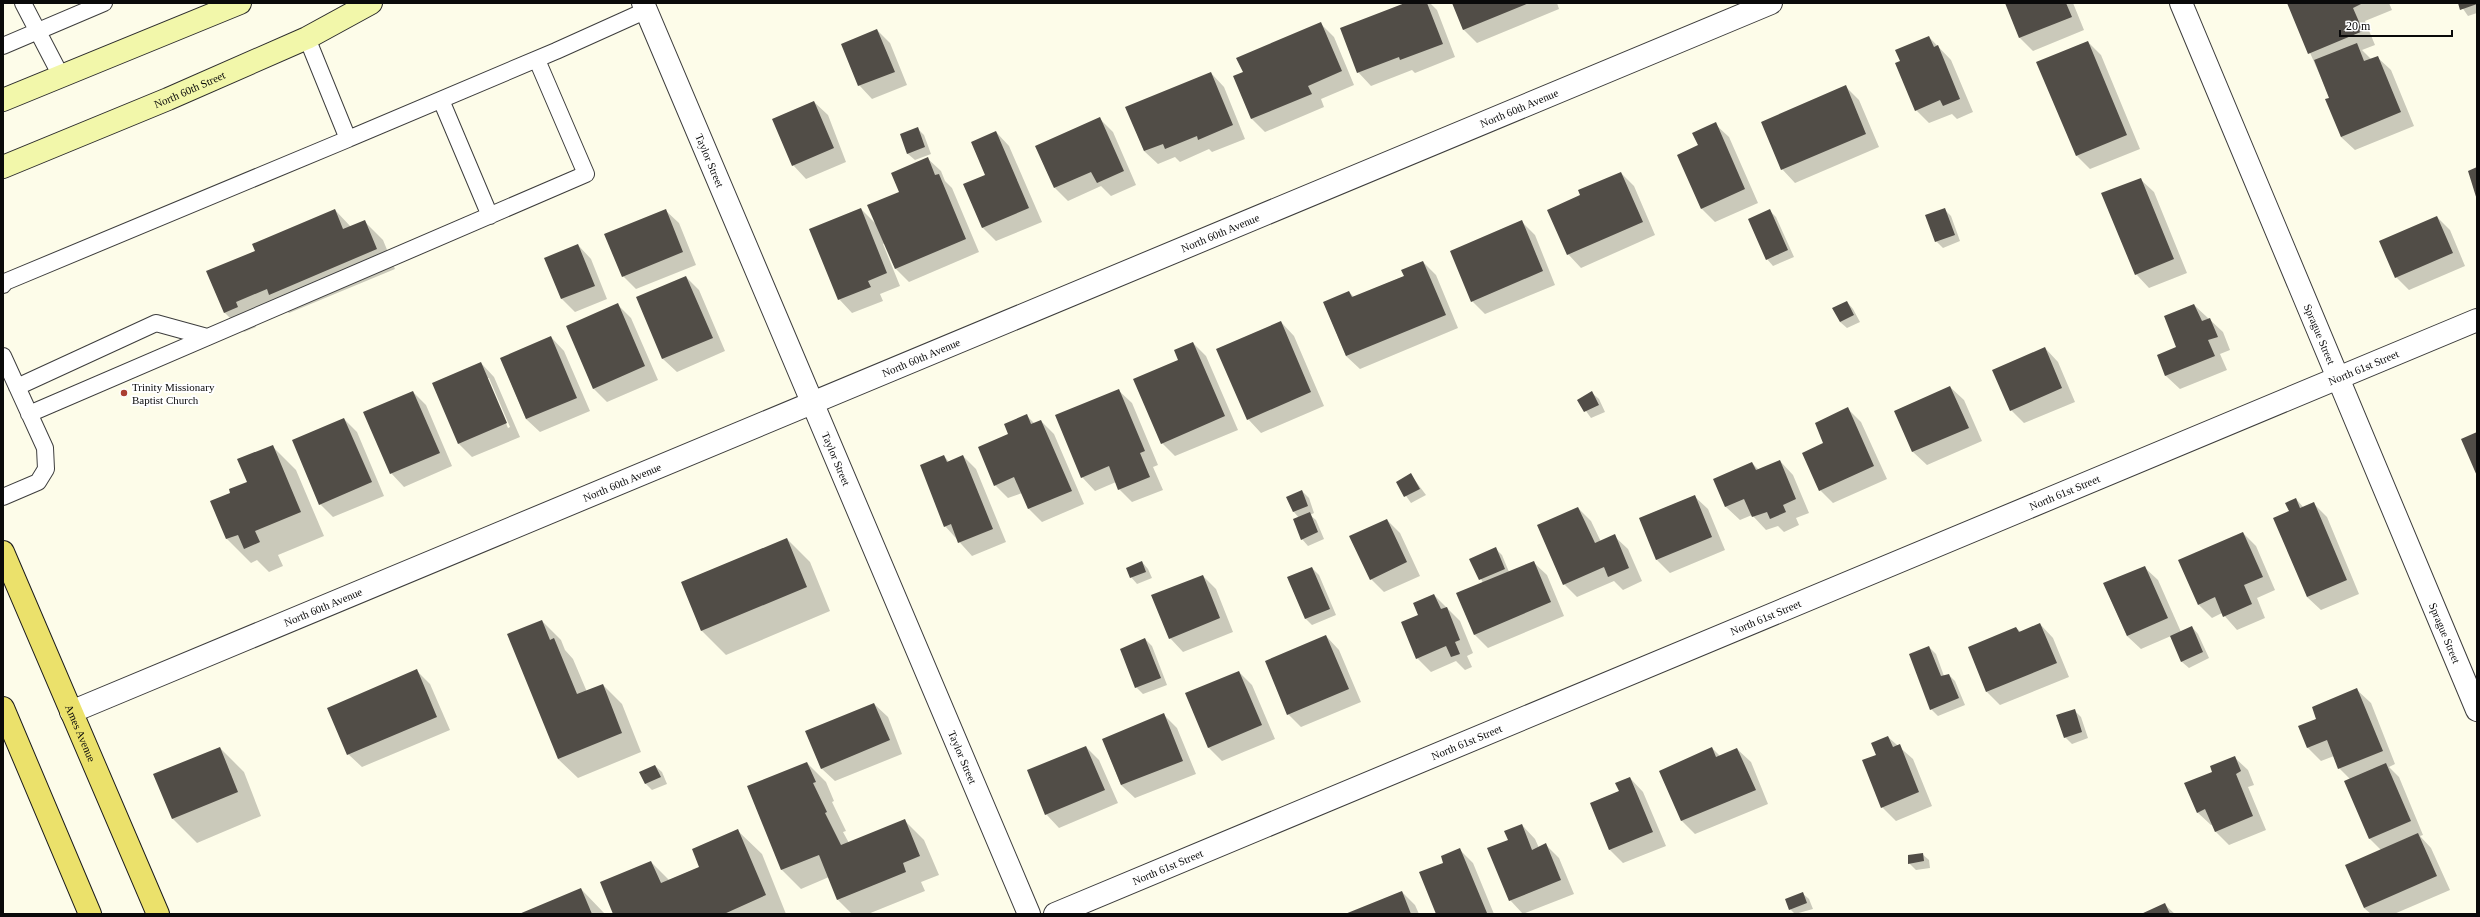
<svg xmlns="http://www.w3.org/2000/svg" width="2480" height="917" viewBox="0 0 2480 917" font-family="'Times New Roman',serif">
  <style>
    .shadow { fill: #0003; fill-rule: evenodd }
    .building { fill: #514d47 }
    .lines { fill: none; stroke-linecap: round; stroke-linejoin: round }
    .lane-casing { stroke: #3d3d3d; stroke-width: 18 }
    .street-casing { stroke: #3d3d3d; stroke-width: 24 }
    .secondary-casing { stroke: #2c2c2c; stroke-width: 24 }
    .primary-casing { stroke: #1b1b1b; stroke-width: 24 }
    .lane { stroke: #fff; stroke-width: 16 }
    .street { stroke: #fff; stroke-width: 22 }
    .secondary { stroke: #f2f7aa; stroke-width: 22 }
    .primary { stroke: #ebe16b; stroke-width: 22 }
    .poi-dot { fill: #ab3f31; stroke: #fff; stroke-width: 1.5 }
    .labels { text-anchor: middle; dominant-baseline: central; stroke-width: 4; stroke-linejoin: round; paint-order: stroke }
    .street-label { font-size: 11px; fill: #0a0a0a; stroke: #fff }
    .poi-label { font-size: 11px; fill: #0a0a0a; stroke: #fff; text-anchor: start }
  </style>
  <rect width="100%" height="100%" fill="#fdfce9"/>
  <!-- shadow -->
  <path class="shadow" d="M1408,3H1430L1437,10L1455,57L1415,73L1412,70L1371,86L1358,72Z
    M1453,3H1557L1559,9L1477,43L1463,29Z
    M2006,3H2073L2084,30L2033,51L2020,38Z
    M2288,3H2389L2392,10L2365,21L2375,45L2362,50L2371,59L2377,57L2391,70L2414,126L2355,150L2341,137L2330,98Z
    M2459,3H2477V13L2468,16Z
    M1320,23L1334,37L1354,85L1321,99L1324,107L1265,132L1252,119L1244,73Z
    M877,30L890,43L907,85L872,99L859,85Z
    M1929,37L1951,60L1973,112L1957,119L1952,114L1929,123L1916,110L1901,62Z
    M2088,42L2101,55L2140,149L2090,169L2077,156L2038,63Z
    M1211,73L1224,87L1245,139L1212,152L1209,149L1180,162L1175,157L1158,164L1144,151L1127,108Z
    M1846,87L1859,100L1879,147L1795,183L1782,169Z
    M814,102L828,115L846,162L806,179L793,165Z
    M1100,119L1113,132L1136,185L1111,196L1101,186L1068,201L1055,188Z
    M1715,124L1729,137L1758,203L1715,222L1702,209L1700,146Z
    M917,128L924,135L931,154L915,160L908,154L901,135Z
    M996,132L1009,146L1042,222L996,241L983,228L965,185L986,175Z
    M927,158L941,171L945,181L952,188L979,252L909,282L896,269L885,243L883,244L900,286L880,294L883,301L852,313L839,299L861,209L877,225Z
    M1621,173L1634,186L1655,235L1581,268L1568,254L1581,196Z
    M2140,179L2154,192L2187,273L2149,288L2136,274Z
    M1944,209L1951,216L1960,241L1943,248L1936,241Z
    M335,210L351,227L364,221L383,240L395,269L289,313L284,308L254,321L256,327L244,332L225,313L208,272L256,251Z
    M665,210L679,223L696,265L636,289L623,276Z
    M1770,211L1776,217L1794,257L1773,266L1767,259Z
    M2437,217L2450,230L2465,266L2409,290L2396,277Z
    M1522,222L1535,235L1555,285L1485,314L1472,301Z
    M578,245L591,259L607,299L575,312L562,299L545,259Z
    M1423,262L1436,275L1458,328L1360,369L1346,356L1324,303L1349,292L1354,297L1405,276Z
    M686,277L699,290L725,351L677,372L663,359L637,298Z
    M1847,302L1853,309L1860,322L1847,328L1840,322Z
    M617,304L631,318L658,380L607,402L593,388Z
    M2194,305L2223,332L2230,350L2220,354L2227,370L2180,389L2166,376L2158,355L2177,348Z
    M1281,322L1294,336L1324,406L1261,433L1248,419Z
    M551,337L564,351L590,411L540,432L526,419L501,359Z
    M1193,343L1206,356L1238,430L1175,456L1162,443L1179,361Z
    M2045,348L2058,362L2075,402L2024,423L2011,410Z
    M481,363L494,377L520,437L472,457L459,444ZM487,378H489L510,427L508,428Z
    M1950,387L1964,400L1982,441L1927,465L1913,452L1895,411Z
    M1118,390L1132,403L1158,465L1153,467L1163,490L1132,502L1119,489L1116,482L1095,491L1082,477Z
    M413,392L426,405L452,466L404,487L391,473Z
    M1592,393L1599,399L1605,412L1591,418L1578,400Z
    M1848,409L1861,422L1887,479L1833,503L1820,490L1825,444Z
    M1026,415L1035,424L1041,421L1054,434L1084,504L1042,522L1029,509L1022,493L1008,498L995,485L1010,434Z
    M344,419L357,432L384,496L333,517L320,504Z
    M272,446L296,470L324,536L278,555L283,566L269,572L257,560L251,563L227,539L211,502L231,493L248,482Z
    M944,456L949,462L963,456L976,469L1006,542L972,556L945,526Z
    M1780,461L1793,475L1809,513L1796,518L1799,525L1784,532L1778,526L1766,530L1752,515L1740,520L1726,507L1715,479L1752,463L1759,470Z
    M1411,475L1426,495L1411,503L1397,483Z
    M1302,491L1309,498L1314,513L1310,515L1316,520L1324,539L1308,546L1302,539L1299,518L1294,512L1288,497Z
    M1694,496L1708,509L1725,550L1670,573L1657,560L1640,518Z
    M2296,499L2304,508L2314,504L2327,517L2359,594L2321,610L2307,597L2290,512Z
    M1578,508L1591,521L1601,542L1614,536L1628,549L1642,581L1623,590L1614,581L1577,597L1564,584Z
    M1387,520L1400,533L1420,576L1384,592L1371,579Z
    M2243,533L2256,546L2275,590L2257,598L2265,618L2237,630L2222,613L2212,618L2199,605Z
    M787,539L810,562L830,611L726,655L702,631L682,582Z
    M1495,548L1502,555L1509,572L1533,562L1547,575L1564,616L1488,648L1475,635L1458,594L1483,583L1471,559Z
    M1142,562L1148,569L1152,578L1137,584L1131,577Z
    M2144,567L2158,580L2181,632L2192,627L2198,634L2209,658L2189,668L2182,662L2171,636L2141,649L2127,636L2104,584Z
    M1312,568L1319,575L1336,615L1312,625L1306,619L1288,578Z
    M1203,576L1216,589L1233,632L1183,652L1170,638Z
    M1434,595L1460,621L1473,653L1467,656L1472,667L1465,670L1456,661L1431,672L1417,658L1419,616Z
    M542,621L561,640L565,650L573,659L587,692L603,685L622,704L641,752L578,778L558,759Z
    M2040,624L2053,638L2069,677L2000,705L1987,692L2016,628L2021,632Z
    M1326,636L1339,650L1361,702L1301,727L1288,714Z
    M1145,639L1152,646L1167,685L1143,694L1136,687Z
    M1929,647L1936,654L1944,676L1949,675L1955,681L1965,705L1938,716L1931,709Z
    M417,671L430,684L450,730L362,767L348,754Z
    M1239,672L1252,685L1275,739L1222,761L1209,748L1186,694Z
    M2357,690L2371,703L2395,764L2389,767L2399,777L2423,835L2420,836L2431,848L2450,890L2394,914H2371L2364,908L2381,850L2370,839L2350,779L2339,768L2334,756L2321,761L2308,748L2300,727L2318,719Z
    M874,704L888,717L902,754L835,781L821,768Z
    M2074,710L2081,717L2088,738L2072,744L2065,737Z
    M1164,715L1177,728L1196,774L1135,798L1121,785L1103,740Z
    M1888,737L1913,759L1932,806L1896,821L1882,807L1877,755Z
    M1086,747L1099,760L1118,803L1059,828L1046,814Z
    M220,748L244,772L261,816L197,843L173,819L155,774Z
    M1712,748L1720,756L1737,749L1751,762L1768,804L1695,834L1682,821L1661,771Z
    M2234,757L2248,770L2254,785L2248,787L2266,830L2229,845L2216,832L2213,825H2211L2197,812L2214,772Z
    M807,763L826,782L834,801L832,802L846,831L843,832L849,843L905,821L924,840L939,875L921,882L925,891L868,914H852L838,900L829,877L801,889L782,870L748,787Z
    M655,766L662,772L667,784L652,790L645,783Z
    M1630,778L1643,792L1666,846L1623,863L1610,850L1591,803L1620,791Z
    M1522,825L1535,839L1539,848L1546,845L1559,858L1574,894L1523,914L1510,900L1509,840Z
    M738,831L762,854L786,914H614L651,862L669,880L700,867Z
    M1459,849L1473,863L1494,914H1437L1445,863Z
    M1922,854L1929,860L1930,868L1916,870L1909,863Z
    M581,889L605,914H521Z
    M1402,892L1415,905L1419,914H1348Z
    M1802,893L1809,899L1813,909L1795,914L1790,909Z
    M2165,905L2175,914H2144Z"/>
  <!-- building -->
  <path class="building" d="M1405,3H1427L1443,44L1400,60L1399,57L1357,73L1340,28Z
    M1452,3H1529L1463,30Z
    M2005,3H2066L2072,17L2019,38Z
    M2287,3H2363L2353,8L2363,31L2308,54Z
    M2458,3H2477V4L2460,10Z
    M1321,22L1342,71L1308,86L1312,94L1251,119L1233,76L1243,72L1236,58Z
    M877,29L895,72L858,86L841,44Z
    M1929,36L1934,47L1938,45L1960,99L1943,106L1940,100L1915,111L1895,63L1900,61L1895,50Z
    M2088,41L2127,135L2076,156L2036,62Z
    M2357,43L2364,61L2378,56L2401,112L2341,137L2325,99L2329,98L2314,60Z
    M1211,72L1233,125L1198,140L1197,136L1165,149L1163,144L1144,151L1125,107Z
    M1846,85L1866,134L1781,170L1761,122Z
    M814,101L834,148L792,166L772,119Z
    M1100,117L1124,171L1097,183L1091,172L1054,188L1035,146Z
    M1716,122L1745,189L1701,209L1677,155L1698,145L1692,133Z
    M918,127L925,147L907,154L900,134Z
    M996,131L1029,208L982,228L963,184L985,175L971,142Z
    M928,157L935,175L939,174L966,239L895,269L867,205L899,192L891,173Z
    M2477,167V200L2468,171Z
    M1621,172L1643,222L1567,255L1547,210L1580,195L1578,190Z
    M2141,178L2174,259L2135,275L2101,193Z
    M861,208L887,273L868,281L871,287L838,300L809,229Z
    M1945,208L1955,235L1935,242L1925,215Z
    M335,209L343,229L365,220L377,249L269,295L267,289L236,302L238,307L224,313L206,271L255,251L252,244Z
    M666,209L683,252L622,277L604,234Z
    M1770,209L1788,250L1766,260L1748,219Z
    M2437,216L2453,253L2395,278L2379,241Z
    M1522,220L1543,271L1471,302L1450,251Z
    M578,244L595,286L561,299L544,258Z
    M1423,261L1446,315L1346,356L1323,302L1349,291L1352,297L1404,276L1401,270Z
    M686,276L713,338L662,359L636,297Z
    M1847,301L1854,315L1840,322L1832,308Z
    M618,303L645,366L593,389L566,326Z
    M2194,304L2202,321L2210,318L2218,337L2208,340L2215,356L2165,376L2157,355L2176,347L2164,316Z
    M1281,321L1311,392L1247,420L1216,349Z
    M551,336L577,398L526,419L500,358Z
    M1193,342L1225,416L1161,444L1133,379L1178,360L1174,350Z
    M2045,347L2062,388L2010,411L1992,370Z
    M481,362L507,423L458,444L432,383Z
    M1950,386L1969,428L1912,452L1894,411Z
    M1119,389L1145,451L1140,453L1150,477L1118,490L1109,466L1081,478L1055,415Z
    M413,391L440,453L390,474L363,412Z
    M1592,391L1599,405L1584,412L1577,400Z
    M1848,407L1874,466L1819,491L1802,453L1823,443L1815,423Z
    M1027,414L1031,424L1041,420L1072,491L1028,509L1014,477L994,486L978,447L1008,434L1004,424Z
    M344,418L372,482L319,505L292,440Z
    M2477,432V476L2461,439Z
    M273,445L301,512L255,531L260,542L244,549L238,535L226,539L210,501L230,493L229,489L247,482L237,459Z
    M944,455L947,462L963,455L993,529L958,543L951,524L944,527L920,465Z
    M1780,460L1796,499L1783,505L1786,512L1770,519L1767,512L1752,517L1744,499L1725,507L1713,479L1752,462L1756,470Z
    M1411,473L1420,489L1404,497L1396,482Z
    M1302,490L1308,506L1293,512L1286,497Z
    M1695,495L1712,537L1656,560L1639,518Z
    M2296,498L2300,508L2314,502L2347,580L2307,597L2273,518L2289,511L2285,503Z
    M1578,507L1595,543L1615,534L1629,568L1608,577L1604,567L1563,585L1537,525Z
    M1310,512L1318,532L1301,540L1293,519Z
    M1387,519L1407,562L1370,580L1349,536Z
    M2243,532L2263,577L2244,585L2252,604L2223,617L2215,597L2198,605L2178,560Z
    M787,538L807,587L701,631L681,582Z
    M1496,547L1505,569L1479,580L1469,559Z
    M1142,561L1146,572L1130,578L1126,568Z
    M1534,561L1551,602L1474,635L1456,593Z
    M2145,566L2168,618L2127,636L2103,583Z
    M1312,567L1330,609L1305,619L1287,577Z
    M1203,575L1220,618L1169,639L1151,595Z
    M1434,594L1441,609L1447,607L1460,640L1455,642L1460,654L1451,657L1446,646L1416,659L1401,622L1418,615L1413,603Z
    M542,620L550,640L554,638L577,694L603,684L622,733L558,759L507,634Z
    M2040,623L2057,663L1986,692L1968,647L2016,627L2019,632Z
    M2192,626L2203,652L2181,662L2170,636Z
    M1326,635L1349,689L1287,715L1265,661Z
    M1145,638L1161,678L1135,688L1120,649Z
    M1929,646L1941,676L1949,674L1959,698L1930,710L1909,654Z
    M417,669L437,717L347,755L327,708Z
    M1239,671L1262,725L1208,748L1185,693Z
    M2357,688L2383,751L2338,769L2327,740L2307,748L2298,726L2316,719L2312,707Z
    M874,703L890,740L821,769L805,731Z
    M2075,709L2082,732L2064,738L2056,715Z
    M1164,713L1183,761L1121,785L1102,739Z
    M1888,736L1893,747L1900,744L1919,792L1881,808L1862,760L1876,755L1871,743Z
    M1086,746L1105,790L1045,815L1027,770Z
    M220,747L238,792L172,819L153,774Z
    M1712,747L1716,757L1737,748L1756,790L1681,821L1659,771Z
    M2235,756L2241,771L2236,774L2253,816L2215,832L2205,809L2197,813L2184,783L2212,772L2210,766Z
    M807,762L816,782L813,783L827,812L825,813L841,845L905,819L920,856L903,863L906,872L837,900L819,855L781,870L747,786Z
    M2386,763L2411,821L2369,839L2344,781Z
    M655,765L661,777L645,784L639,772Z
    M1630,777L1653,832L1609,850L1590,803L1619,791L1615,783Z
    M1522,824L1532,850L1546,843L1561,880L1509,901L1487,848L1508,840L1504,831Z
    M738,829L766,895L724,914H613L600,882L651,861L661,883L699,867L692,849Z
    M2418,833L2437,876L2364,908L2345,865Z
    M1460,848L1487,913L1485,914H1436L1419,872L1443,863L1441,856Z
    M1923,853L1924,861L1908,864V855Z
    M581,888L592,914H519Z
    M1402,891L1411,914H1345Z
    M1803,892L1807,903L1789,910L1785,899Z
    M2165,903L2170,914H2141Z"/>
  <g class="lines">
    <defs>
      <path id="lane" d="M23,3L61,76
        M307,38L348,139L556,51L647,10
        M3,46L104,3
        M441,100L490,216
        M3,285L5,282L348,139
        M3,356L45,448L46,469L38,482L3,497
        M17,387L156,323L207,337
        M29,414L586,174L537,60"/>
      <g id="street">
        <path id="s1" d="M643,3L1029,914"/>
        <path id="s2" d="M2181,3L2477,710"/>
        <path id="s3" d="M71,712L1771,3"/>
        <path id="s4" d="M1055,914L2477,320"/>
      </g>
      <g id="secondary">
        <path d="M3,100L240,3"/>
        <path id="s5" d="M3,167L168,99L307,38L371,3"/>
      </g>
      <g id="primary">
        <path id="s6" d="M3,552L158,914"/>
        <path d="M3,708L90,914"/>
      </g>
    </defs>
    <!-- lane casing -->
    <use href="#lane" class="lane-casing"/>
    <!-- street casing -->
    <use href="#street" class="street-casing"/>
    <!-- secondary casing -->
    <use href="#secondary" class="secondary-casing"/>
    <!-- primary casing -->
    <use href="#primary" class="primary-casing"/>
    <!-- lane -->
    <use href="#lane" class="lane"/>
    <!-- street -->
    <use href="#street" class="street"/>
    <!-- secondary -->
    <use href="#secondary" class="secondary"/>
    <!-- primary -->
    <use href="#primary" class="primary"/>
  </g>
  <!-- markers -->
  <circle class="poi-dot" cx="124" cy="393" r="4"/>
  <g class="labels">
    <!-- street labels -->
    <g class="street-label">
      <text stroke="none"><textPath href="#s5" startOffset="202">North 60th Street</textPath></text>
      <text stroke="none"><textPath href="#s3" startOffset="1569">North 60th Avenue</textPath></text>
      <text stroke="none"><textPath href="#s1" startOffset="171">Taylor Street</textPath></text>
      <text stroke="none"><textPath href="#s3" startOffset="1245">North 60th Avenue</textPath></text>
      <text stroke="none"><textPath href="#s2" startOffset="359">Sprague Street</textPath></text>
      <text stroke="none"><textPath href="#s3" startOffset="921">North 60th Avenue</textPath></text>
      <text stroke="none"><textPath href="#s4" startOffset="1418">North 61st Street</textPath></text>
      <text stroke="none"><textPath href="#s1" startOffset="495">Taylor Street</textPath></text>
      <text stroke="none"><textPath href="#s3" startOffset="597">North 60th Avenue</textPath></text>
      <text stroke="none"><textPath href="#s4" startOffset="1094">North 61st Street</textPath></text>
      <text stroke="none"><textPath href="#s3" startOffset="273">North 60th Avenue</textPath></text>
      <text stroke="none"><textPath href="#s4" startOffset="770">North 61st Street</textPath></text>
      <text stroke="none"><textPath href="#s2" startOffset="683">Sprague Street</textPath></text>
      <text stroke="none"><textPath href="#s6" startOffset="197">Ames Avenue</textPath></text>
      <text stroke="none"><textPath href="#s4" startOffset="446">North 61st Street</textPath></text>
      <text stroke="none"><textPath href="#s1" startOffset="819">Taylor Street</textPath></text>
      <text stroke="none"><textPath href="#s4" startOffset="122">North 61st Street</textPath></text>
    </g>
    <!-- poi labels -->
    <g class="poi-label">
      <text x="132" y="387">Trinity Missionary<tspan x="132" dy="13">Baptist Church</tspan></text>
    </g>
  </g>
  <!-- border -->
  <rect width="2480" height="917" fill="none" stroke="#0a0a0a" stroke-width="8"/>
  <!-- scale -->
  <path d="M2340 30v6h112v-6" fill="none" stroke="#0a0a0a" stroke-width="2"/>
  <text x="2346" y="30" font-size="12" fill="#0a0a0a" stroke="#ffffff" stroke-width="3" paint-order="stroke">20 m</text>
</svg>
